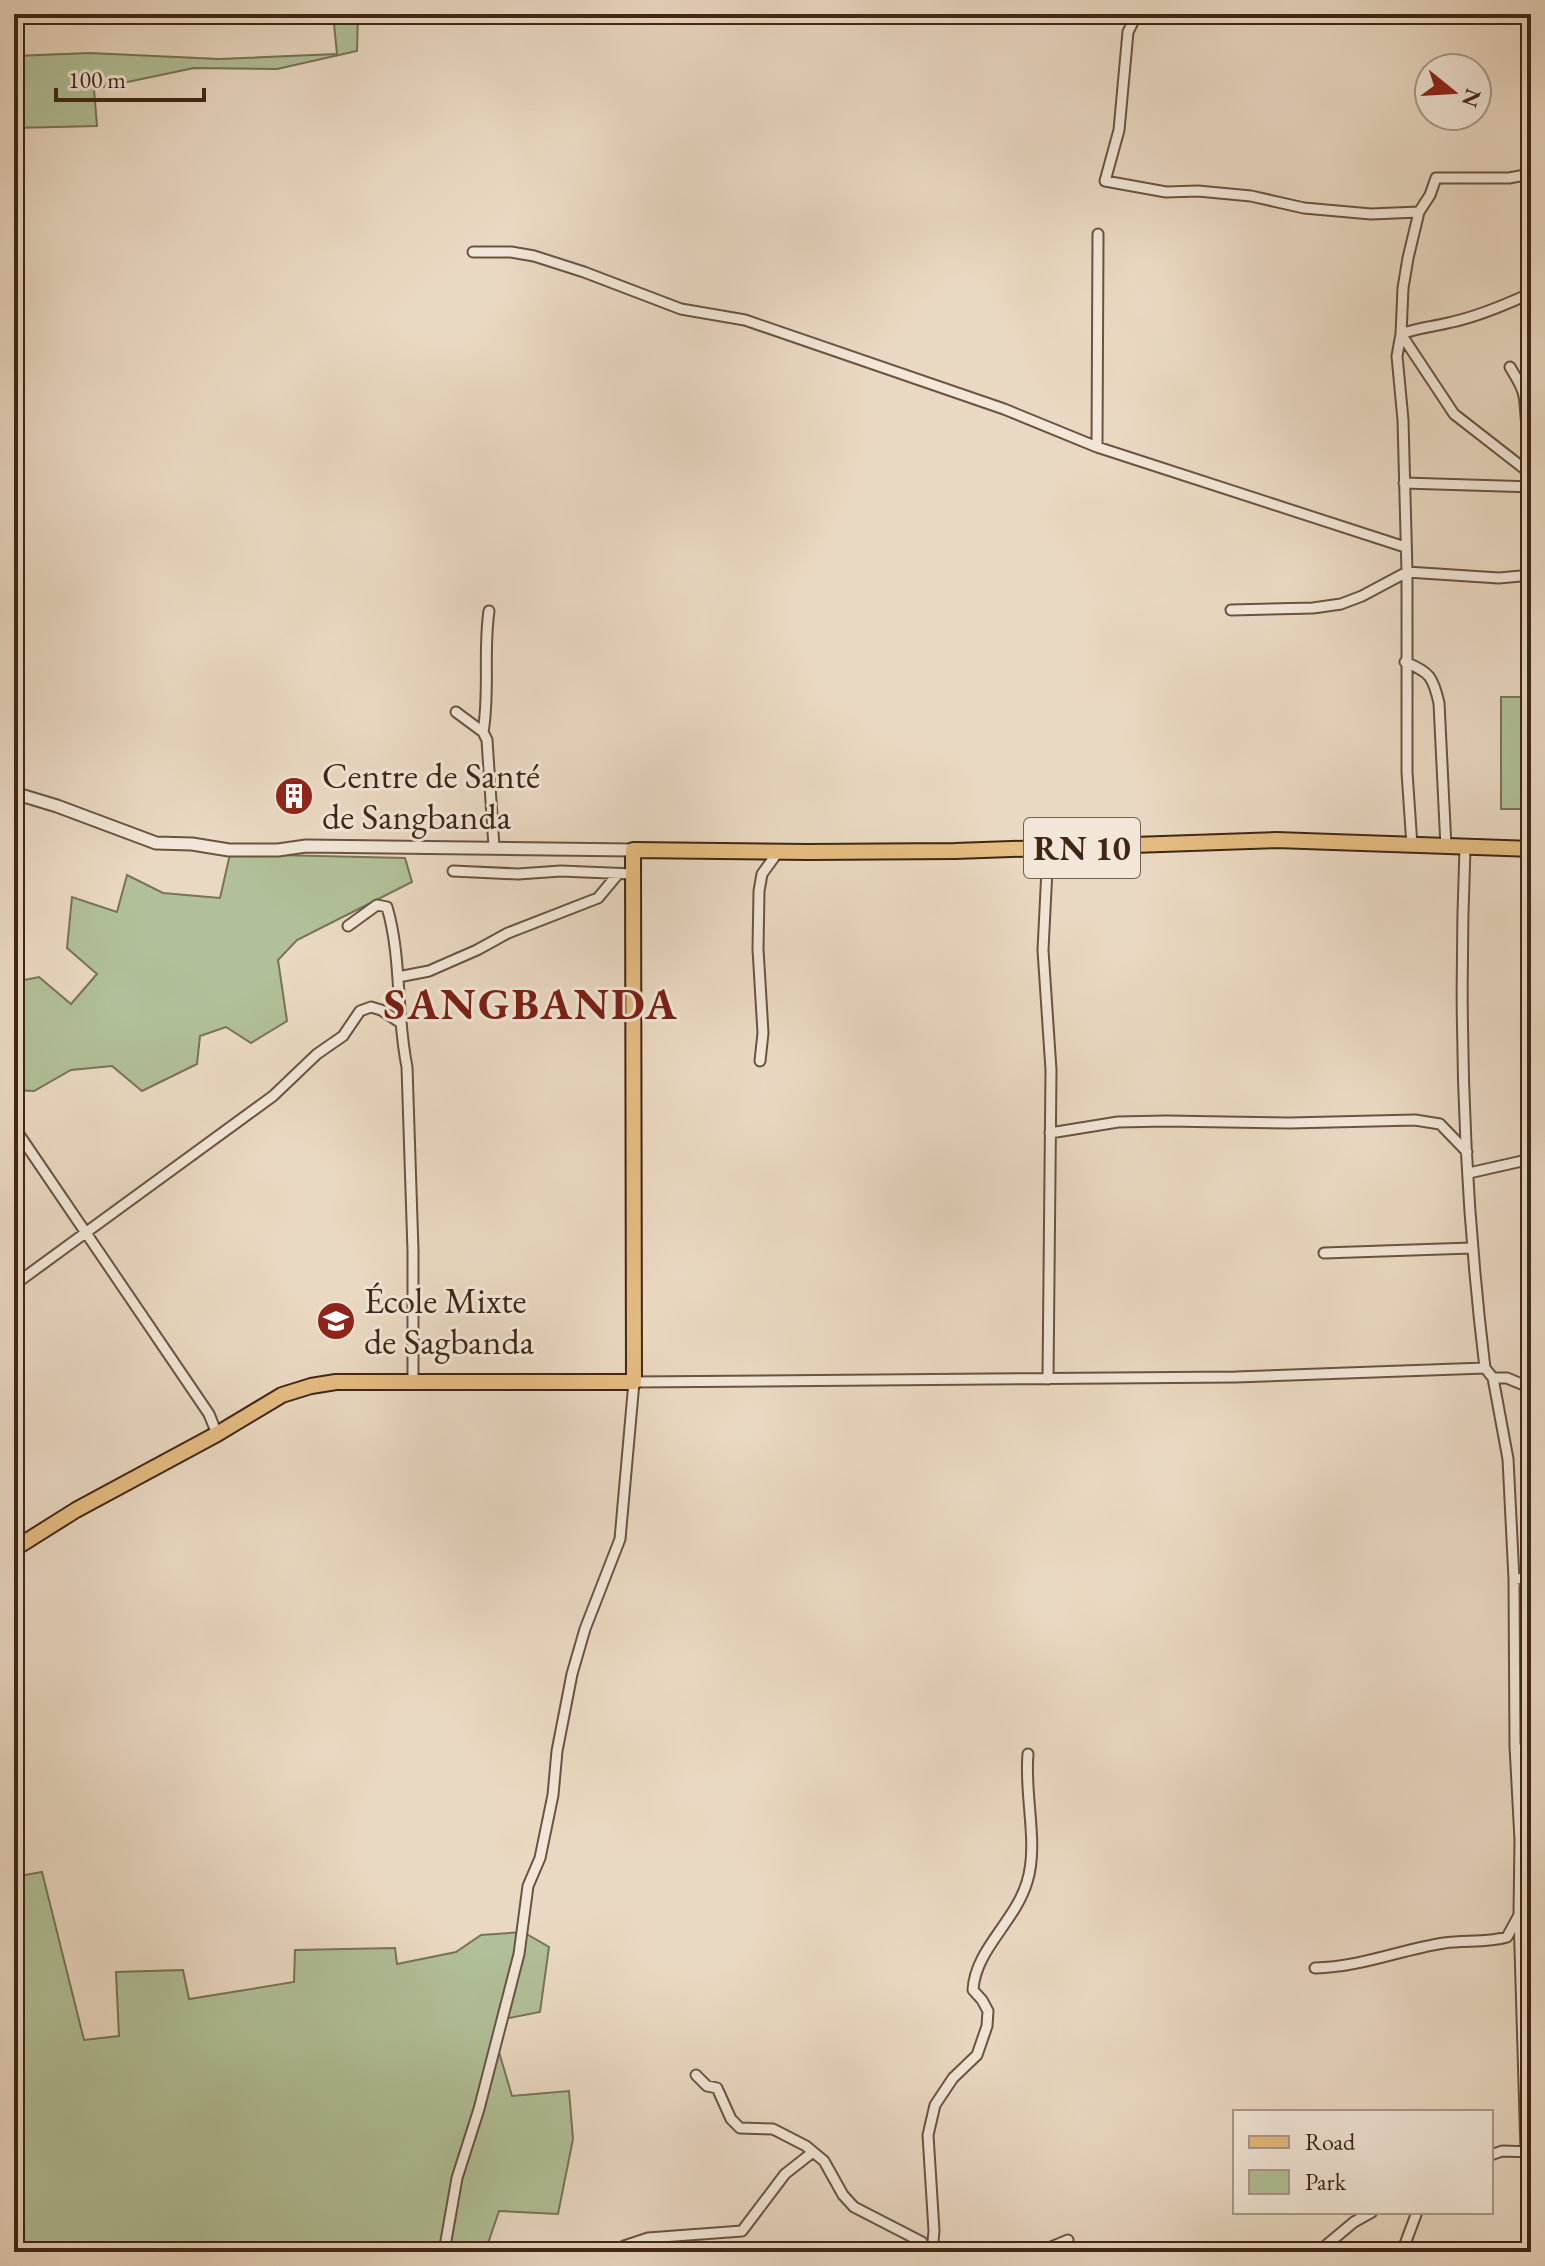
<svg xmlns="http://www.w3.org/2000/svg" width="1545" height="2266" viewBox="0 0 1545 2266" font-family="'EB Garamond',serif">
  <style>
    .green { fill: #b1c098; stroke: #787356; stroke-width: 2 }
    .lines { fill: none; stroke-linecap: round; stroke-linejoin: round }
    .minor-casing { stroke: #6a5340; stroke-width: 13 }
    .tertiary-casing { stroke: #6a5340; stroke-width: 15 }
    .primary-casing { stroke: #3f2615; stroke-width: 18 }
    .minor { stroke: #f1e6d7; stroke-width: 9 }
    .tertiary { stroke: #f1e6d7; stroke-width: 11 }
    .primary { stroke: #e5bc81; stroke-width: 14 }
    .labels { text-anchor: middle; dominant-baseline: central; stroke-width: 6; stroke-linejoin: round; paint-order: stroke }
    .shield { fill: #f1e6d7; stroke: #74604f; stroke-width: 2 }
    .shield-label { font-size: 34px; font-weight: bold; fill: #3f2615 }
    .poi-label { font-size: 36px; fill: #3f2615; stroke: #f1e6d7; text-anchor: start }
    .district-label { font-size: 44px; font-weight: bold; letter-spacing: 2px; fill: #7a1f14; stroke: #f1e6d7 }
  </style>
  <rect width="100%" height="100%" fill="#ead9c2"/>
  <filter id="stains"><feTurbulence type="fractalNoise" baseFrequency=".0025" numOctaves="4"/><feColorMatrix values="0 0 0 0 .2 0 0 0 0 .09 0 0 0 0 .02 0 0 0 .5 -.17"/></filter>
  <radialGradient id="worn" r=".72"><stop offset=".6" stop-color="#630" stop-opacity="0"/><stop offset="1" stop-color="#630" stop-opacity=".3"/></radialGradient>
  <!-- green -->
  <path class="green" d="M333,14H358L357,51L277,69L194,68L94,89L97,126L14,128V56L90,53L219,59L337,54Z
    M1501,697H1531V809H1501Z
    M230,854L405,858L412,882L297,940L278,960L287,1021L251,1043L226,1027L200,1036L197,1064L142,1091L112,1066L71,1070L34,1091L14,1090V982L39,977L71,1004L97,974L67,948L72,897L117,912L127,875L163,893L220,898Z
    M42,1872L84,2040L119,2036L116,1972L183,1970L189,1999L294,1982L295,1950L395,1948L397,1964L456,1952L481,1935L523,1932L549,1947L540,2012L504,2019L499,2052L512,2096L569,2091L573,2139L558,2214L499,2211L485,2252H14V1877Z"/>
  <g class="lines">
    <defs>
      <path id="minor" d="M1137,14L1128,32L1119,130L1105,181L1166,192L1198,191L1251,196L1304,208L1371,214L1419,212
        M1531,174L1509,178H1436L1430,195L1419,212L1408,258L1403,288L1401,334L1454,414L1531,474
        M473,252H511L534,256L584,272L681,309L745,320L1004,409L1097,447L1405,547
        M1510,367C1515,376 1522,385 1524,396C1527,413 1525,430 1531,447
        M1097,447L1098,234
        M1404,483L1531,487
        M1231,610L1313,608L1341,604L1362,596L1407,572L1499,578L1531,575
        M1405,662C1430,672 1433,677 1439,703L1446,847
        M456,712L483,732L487,740L494,847
        M483,732C490,692 483,651 489,611
        M1412,846L1407,772V572L1403,420L1397,356L1401,334C1420,327 1433,327 1452,322C1479,316 1505,305 1531,293
        M1465,848C1458,1021 1464,1196 1485,1368L1493,1378L1508,1459L1514,1579L1515,1746L1520,1840L1519,1914L1526,2151
        M453,871L518,874L561,871L633,874
        M348,926L377,905L387,907C402,958 396,1014 407,1067L413,1251V1383
        M398,977L429,971L477,950L508,933L598,898L618,874
        M760,1061L763,1033L758,949L759,891L762,874L778,852
        M14,1127L209,1414L217,1434
        M1050,1133L1118,1122L1166,1121L1290,1123L1415,1120L1440,1124L1467,1152
        M1469,1173L1531,1159
        M1324,1253L1471,1248
        M14,1285L273,1096L317,1054L343,1036L360,1011L371,1007L381,1010L401,1023
        M1493,1378H1507L1531,1388
        M1048,1379L1051,1070L1043,950L1048,849
        M1514,1579L1531,1578
        M1516,1747L1531,1767
        M1315,1968C1361,1967 1399,1950 1444,1943C1465,1940 1487,1943 1507,1937L1519,1915
        M696,2075L707,2086L717,2088L731,2119L740,2128L773,2129L806,2146L824,2161L843,2195L854,2207L922,2242L928,2252
        M1491,2155L1502,2151L1531,2152
        M444,2252L457,2178L479,2109L519,1954L528,1886L540,1858L553,1795L557,1751L572,1674L585,1629L620,1539L634,1382L1236,1377L1485,1368
        M543,2252L547,2250L555,2252
        M620,2252L624,2246L648,2238L742,2231L785,2174L813,2152
        M932,2252L934,2231L928,2135L935,2105L953,2078L977,2055L987,2026L988,2011L982,2000L973,1990C975,1950 1015,1922 1027,1882C1039,1844 1024,1795 1028,1754
        M1039,2252L1068,2240
        M1318,2252L1354,2222L1372,2212
        M1402,2252L1417,2212"/>
      <path id="tertiary" d="M14,793L57,806L156,843L192,844L229,850H278L306,846L633,850"/>
      <path id="primary" d="M14,1549L76,1510L217,1434L282,1395L311,1386L336,1382H634L633,850L809,852L955,851L1276,840L1531,849"/>
    </defs>
    <!-- minor casing -->
    <use href="#minor" class="minor-casing"/>
    <!-- tertiary casing -->
    <use href="#tertiary" class="tertiary-casing"/>
    <!-- primary casing -->
    <use href="#primary" class="primary-casing"/>
    <!-- minor -->
    <use href="#minor" class="minor"/>
    <!-- tertiary -->
    <use href="#tertiary" class="tertiary"/>
    <!-- primary -->
    <use href="#primary" class="primary"/>
  </g>
  <!-- icons -->
  <defs>
    <symbol id="building-disc" viewBox="-11 -11 22 22"><circle r="9.5" fill="#8f2418" stroke="#f1e6d7"/><path d="M-4-6H4V6H1V3H-1V6H-4ZM-2.5-4.3h1.7v1.8h-1.7ZM.8-4.3h1.7v1.8H.8ZM-2.5-1h1.7V.8h-1.7ZM.8-1h1.7V.8H.8Z" fill="#fff"/></symbol>
    <symbol id="school-disc" viewBox="-11 -11 22 22"><circle r="9.5" fill="#8f2418" stroke="#f1e6d7"/><path d="M0-5L7-2L0 1L-7-2ZM-4 1L0 2.5L4 1V4Q0 6-4 4Z" fill="#fff"/></symbol>
  </defs>
  <g fill-rule="evenodd">
    <use href="#building-disc" x="272" y="774" width="44" height="44"/>
    <use href="#school-disc" x="314" y="1299" width="44" height="44"/>
  </g>
  <g class="labels">
    <!-- shield labels -->
    <rect class="shield" x="1024" y="818" width="116" height="60" rx="6"/>
    <g class="shield-label">
      <text x="1082" y="848">RN 10</text>
    </g>
    <!-- poi labels -->
    <g class="poi-label">
      <text x="322" y="775">Centre de Santé<tspan x="322" dy="41">de Sangbanda</tspan></text>
      <text x="364" y="1300">École Mixte<tspan x="364" dy="41">de Sagbanda</tspan></text>
    </g>
    <!-- district labels -->
    <g class="district-label">
      <text x="531" y="1003">SANGBANDA</text>
    </g>
  </g>
  <!-- margin -->
  <rect width="1545" height="2266" fill="none" stroke="#ead9c2" stroke-width="48"/>
  <rect x="16" y="16" width="1513" height="2234" fill="none" stroke="#3f2615" stroke-width="4"/>
  <rect x="24" y="24" width="1497" height="2218" fill="none" stroke="#3f2615" stroke-width="2"/>
  <!-- legend -->
  <rect x="1233" y="2110" width="260" height="104" fill="#f1e6d7" stroke="#aa9989" stroke-width="2"/>
  <rect x="1249" y="2136" width="40" height="12" fill="#e5bc81" stroke="#aa9989" stroke-width="2"/>
  <text x="1305" y="2150" font-size="24" fill="#3f2615">Road</text>
  <rect x="1249" y="2170" width="40" height="24" fill="#b1c098" stroke="#aa9989" stroke-width="2"/>
  <text x="1305" y="2190" font-size="24" fill="#3f2615">Park</text>
  <!-- north arrow -->
  <g transform="translate(1453 92) rotate(108)"><circle r="38" fill="#f1e6d7" stroke="#aa9989" stroke-width="2"/>
  <path d="M0-6L14 30L0 20L-14 30Z" fill="#8f2418"/>
  <text y="-12" font-size="22" font-weight="bold" text-anchor="middle" fill="#3f2615">N</text>
  </g>
  <!-- scale -->
  <path d="M56 88v12h148v-12" fill="none" stroke="#3f2615" stroke-width="4"/>
  <text x="68" y="88" font-size="24" fill="#3f2615" stroke="#f1e6d7" stroke-width="6" paint-order="stroke">100 m</text>
  <rect width="100%" height="100%" filter="url(#stains)"/>
  <rect width="100%" height="100%" fill="url(#worn)"/>
</svg>
